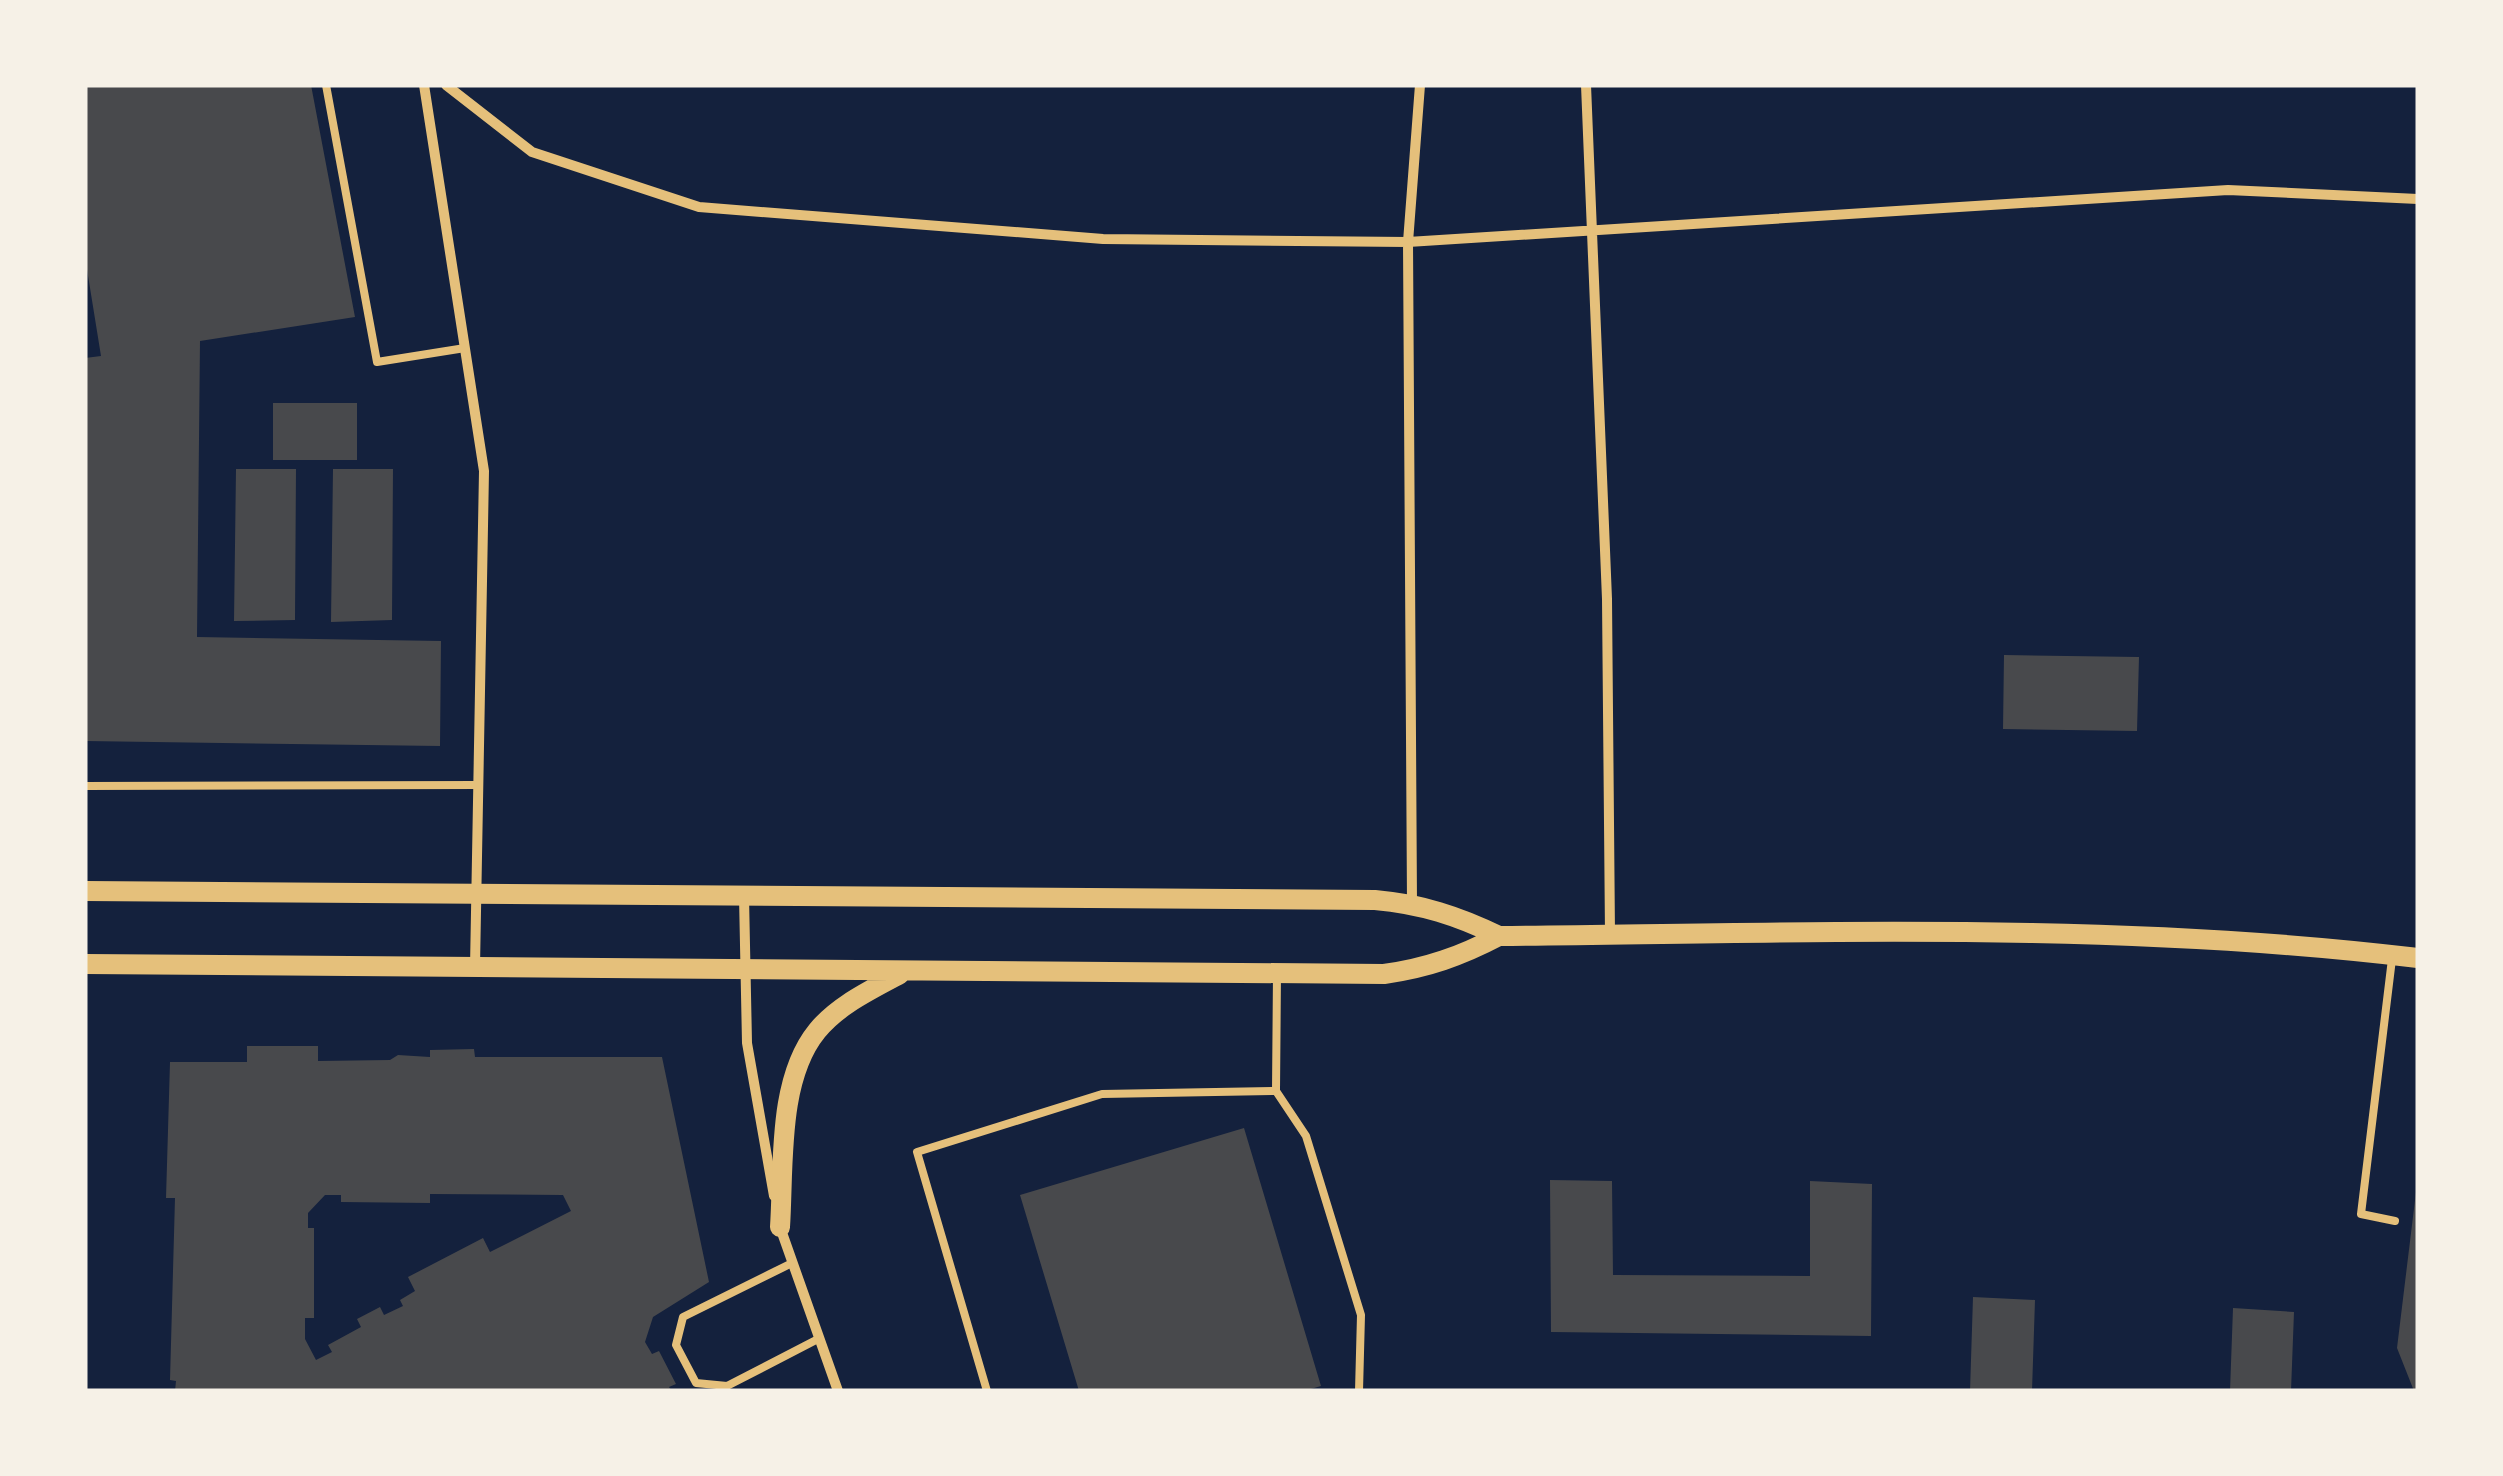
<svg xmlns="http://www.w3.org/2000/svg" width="2503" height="1476" viewBox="0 0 2503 1476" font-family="Ubuntu,sans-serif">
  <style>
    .building { fill: #48494c; fill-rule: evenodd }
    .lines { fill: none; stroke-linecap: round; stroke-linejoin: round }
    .service { stroke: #e5c07b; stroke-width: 8 }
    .minor { stroke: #e5c07b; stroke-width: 10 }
    .secondary { stroke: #e5c07b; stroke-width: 20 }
  </style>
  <rect width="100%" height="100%" fill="#14213d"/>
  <!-- building -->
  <path class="building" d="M85,85H311L355,317L200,341L197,637L441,641L440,746L85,741V358L101,356L85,257Z
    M273,403H357V460H273Z
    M236,469H296L295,620L234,621Z
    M333,469H393L392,620L331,622Z
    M2004,655L2139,657L2137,731L2003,729Z
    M247,1046H318V1061L390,1060L398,1055L430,1057V1050L474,1049L475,1057H662L709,1282L653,1317L645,1342L652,1354L659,1351L676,1384L669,1387L672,1391H175L176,1381L170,1380L175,1198H166L170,1062H247ZM430,1194L563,1195L571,1211L490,1252L483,1238L408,1277L415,1291L400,1300L403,1306L384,1315L380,1307L357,1319L361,1327L328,1345L332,1352L316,1360L305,1339V1318H314V1228H308V1213L325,1195H341V1202L430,1203Z
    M1244,1128L1321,1386L1304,1391H1079L1020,1195Z
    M1550,1180L1612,1181L1613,1275L1810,1276V1181L1872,1184L1871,1336L1551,1332Z
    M2416,1192H2418V1391H2414L2397,1348Z
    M1973,1297L2035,1300L2032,1391H1970Z
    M2233,1308L2294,1312L2291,1391H2230Z"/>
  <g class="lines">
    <!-- service -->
    <path class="service" d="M326,85L377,362L465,348
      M85,786L479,785
      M2392,959L2361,1214L2395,1221
      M1276,1091L1306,1136L1361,1315L1359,1391
      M790,1264L683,1317L676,1345L696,1383L727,1386L818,1339
      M987,1391L917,1152L1102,1094L1276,1091L1277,973"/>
    <!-- minor -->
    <path class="minor" d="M424,85L484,471L475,967
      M446,85L532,152L699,207L1103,239L1408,242L2228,190L2418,199
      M1586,85L1607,599L1610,934
      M744,896L747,1043L774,1196
      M1412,903L1408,242L1420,85
      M780,1227L838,1391"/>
    <!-- secondary -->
    <path class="secondary" d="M85,891L1375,900C1421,904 1458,916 1499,936C1806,933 2113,921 2418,958
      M85,964L1384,974C1427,968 1461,956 1499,936
      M780,1227C784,1167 777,1080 817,1031C838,1005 871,990 900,974"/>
  </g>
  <!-- border -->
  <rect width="2503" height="1476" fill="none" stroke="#f6f1e7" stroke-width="175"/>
</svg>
